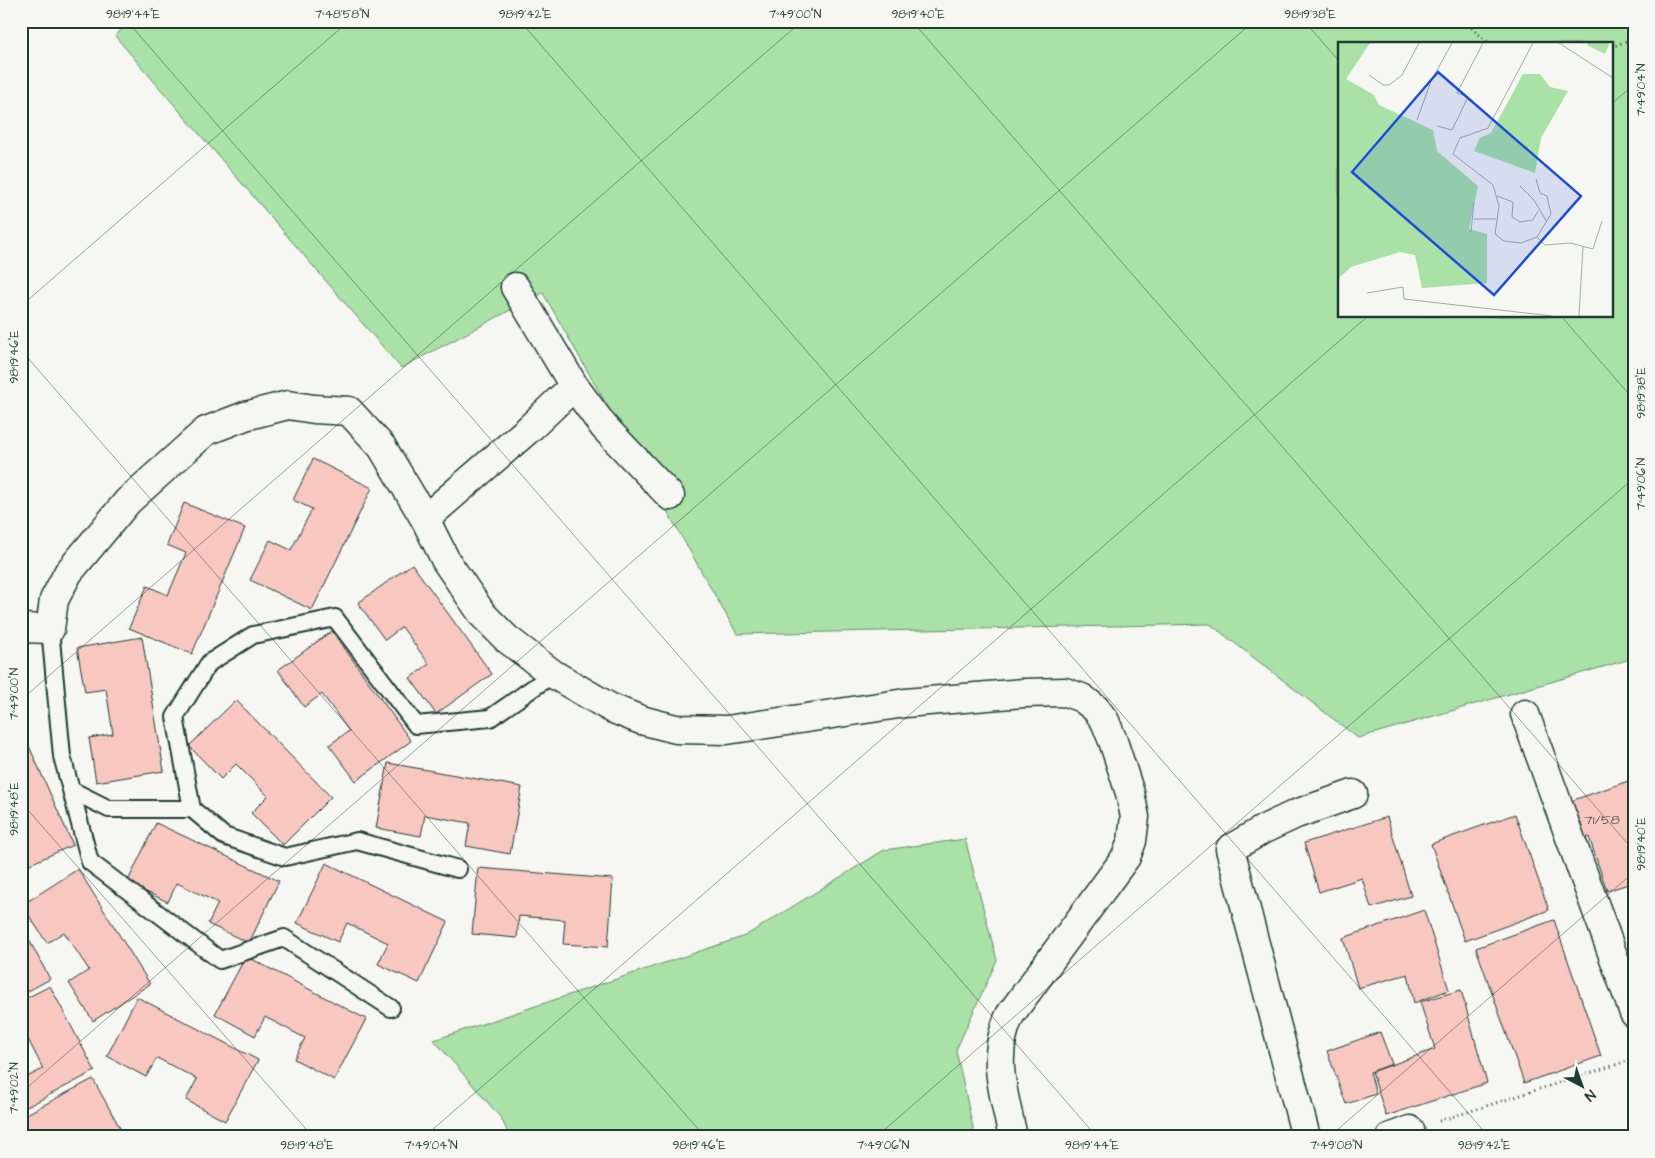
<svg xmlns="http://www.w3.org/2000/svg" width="1655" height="1158" viewBox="0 0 1655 1158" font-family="'Architects Daughter',sans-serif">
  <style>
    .green { fill: #a9e1a6; stroke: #648f6d; fill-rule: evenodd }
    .building { fill: #f7c7c0; stroke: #1f3d34 }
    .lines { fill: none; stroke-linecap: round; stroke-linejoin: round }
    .service-casing { stroke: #1f3d34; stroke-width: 20 }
    .minor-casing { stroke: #1f3d34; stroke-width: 31 }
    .path { stroke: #1f3d34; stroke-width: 3; stroke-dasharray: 1 4; stroke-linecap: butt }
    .service { stroke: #f6f6f2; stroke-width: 16 }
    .minor { stroke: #f6f6f2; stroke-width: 28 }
    .ticks { fill: none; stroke: #1f3d34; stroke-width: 1; stroke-opacity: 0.45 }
    .labels { text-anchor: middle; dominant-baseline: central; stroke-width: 4; stroke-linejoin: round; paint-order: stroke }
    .number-label { font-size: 14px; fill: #556057 }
    .inset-road { fill: none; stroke: #a0aca6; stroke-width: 1 }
    .view { fill: #1d4ed8; fill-opacity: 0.15; stroke: #1d4ed8; stroke-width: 2.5 }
    .inset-edge { fill: none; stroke: #1f3d34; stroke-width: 2.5 }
    .neatline { fill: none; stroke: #1f3d34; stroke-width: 2 }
    .ticks-label { font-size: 12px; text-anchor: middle; fill: #1f3d34 }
  </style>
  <rect width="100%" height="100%" fill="#f6f6f2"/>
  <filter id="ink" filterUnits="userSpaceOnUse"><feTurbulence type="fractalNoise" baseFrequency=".02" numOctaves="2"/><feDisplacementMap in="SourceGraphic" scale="10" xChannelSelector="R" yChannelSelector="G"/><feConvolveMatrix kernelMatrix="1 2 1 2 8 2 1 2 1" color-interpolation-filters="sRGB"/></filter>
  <g filter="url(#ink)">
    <!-- green -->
    <path class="green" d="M130,21H1634V658L1358,738L1210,624L737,634L543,293L401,368L115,36ZM1339,44H1611V316H1339Z
      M965,839L997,960L956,1050L975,1137H510L501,1118L434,1040L745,936L884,850Z"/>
    <!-- building -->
    <path class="building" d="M313,459L372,488L312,610L250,580L270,540L291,550L312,509L293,500Z
      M184,503L245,528L192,654L129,628L147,586L168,595L186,553L167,545Z
      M412,564L492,674L436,714L410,678L429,664L402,627L385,640L358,603Z
      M332,631L411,741L356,781L329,745L349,731L322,694L304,707L278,670Z
      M142,637L164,771L96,782L89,738L113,734L106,689L85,692L77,648Z
      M236,700L331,797L283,845L251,813L268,796L236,764L221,779L189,746Z
      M21,728L73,845L21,868Z
      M388,763L522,787L510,854L466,846L470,823L425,815L421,836L376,828Z
      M1631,780L1634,788V882L1607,891L1589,837L1577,841L1565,803Z
      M1515,814L1549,910L1465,941L1431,844Z
      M1387,817L1411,896L1371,908L1362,878L1319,892L1304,843Z
      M156,823L279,881L249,943L208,924L218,903L177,883L168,902L127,883Z
      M326,863L448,922L419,983L378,964L388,943L347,923L338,942L297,923Z
      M478,868L613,879L608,947L563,944L565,920L519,916L517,938L472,934Z
      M78,869L150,984L93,1021L69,983L89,970L64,932L47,943L22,905Z
      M1424,910L1449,990L1414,1003L1408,974L1358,988L1343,938Z
      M1554,920L1601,1056L1524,1083L1476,948Z
      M21,925L50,979L21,995Z
      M246,956L366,1019L334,1080L294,1059L305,1038L265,1017L255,1036L215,1014Z
      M50,986L95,1071L21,1110V1080L43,1069L27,1037L21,1040V1001Z
      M1461,990L1487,1083L1386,1116L1372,1072L1435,1049L1420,1002Z
      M137,997L258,1060L225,1121L186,1100L197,1079L157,1058L146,1077L107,1056Z
      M1380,1032L1392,1064L1370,1072L1376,1094L1346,1104L1327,1051Z
      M93,1079L125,1137H74L70,1130L57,1137H21V1117Z"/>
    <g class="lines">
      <defs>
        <path id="service" d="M50,629L62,756L90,862L220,960L284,938L391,1008
          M71,790L109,809H192L224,836L285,857L357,841L458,869
          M192,809L175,717L209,663L253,635L335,618L416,725L490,718L553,674"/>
        <path id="minor" d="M515,287L574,386L604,427L670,496
          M425,519L531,427L574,386
          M21,628L50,629L54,600L68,573L128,501L206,431L245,416L288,405L314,409L349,411L382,447L425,519L446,561L483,615L507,639L553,674L611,708L641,720L676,729L727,730L905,703L1024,693L1065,692L1082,698L1096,709L1105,721L1113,741L1130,793L1135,817L1132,841L1126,857L1010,1015C990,1058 1004,1093 1013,1137
          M1525,714L1634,1013
          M1306,1137L1230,849L1264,829L1296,814L1353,794
          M1391,1137L1410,1130L1411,1137"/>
      </defs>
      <!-- service casing -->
      <use href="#service" class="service-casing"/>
      <!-- minor casing -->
      <use href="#minor" class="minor-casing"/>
      <!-- path -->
      <path class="path" d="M1464,21L1490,44
        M1611,47L1634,38
        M1439,1121L1634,1059"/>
      <!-- service -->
      <use href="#service" class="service"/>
      <!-- minor -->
      <use href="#minor" class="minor"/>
    </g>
  </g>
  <!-- ticks -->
  <path class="ticks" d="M127,21L1097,1137M520,21L1489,1137M912,21L1634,851M1304,21L1339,61M1611,104L1634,85M21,306L349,21M1561,316L1634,400M21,350L705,1137M21,700L802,21M21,802L313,1137M21,1093L1254,21M424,1137L1368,316M876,1137L1634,478M1329,1137L1634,872"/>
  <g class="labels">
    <!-- number labels -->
    <g class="number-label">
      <text x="1602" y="820">71/58</text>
    </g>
  </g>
  <!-- overview -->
  <g transform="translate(1338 42)">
    <rect width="275" height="275" fill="#f6f6f2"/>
    <path d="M0,1H32L8,37L36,53L41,63L95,88L99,109L140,144L131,187L149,192V241L84,246L77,213L62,210L13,225L0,237ZM250,1H270L271,2L267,12L249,3ZM185,32H202L212,45L230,49L203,96L197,131L136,109L142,96L153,91Z" fill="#a9e1a6"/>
    <path class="inset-road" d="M195,1L150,86L122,96L115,112L155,143L161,164L157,192L166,199L183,201L199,195L207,203L232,201L255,207L264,179M221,1L275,36M31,33L45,43H51L64,33L81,1M79,78L93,39L114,1M99,84L114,88L130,55L119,51L145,1M198,137L202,151L209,154L213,172L199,195M182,144L196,158L209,180M159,154L175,160L174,175L182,180L195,178L200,169M136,177H158M133,190L136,160M29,251L65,245L66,257L214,274M241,274L245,205"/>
    <path class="view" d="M100,30L243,154L156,253L14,130Z"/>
    <rect width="275" height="275" class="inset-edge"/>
  </g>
  <!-- margin -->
  <rect width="1655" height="1158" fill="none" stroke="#f6f6f2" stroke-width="55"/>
  <!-- north arrow -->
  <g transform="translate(1582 1086) rotate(139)" stroke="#f6f6f2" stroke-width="4" paint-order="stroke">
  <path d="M0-4L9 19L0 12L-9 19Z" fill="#1f3d34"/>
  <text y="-8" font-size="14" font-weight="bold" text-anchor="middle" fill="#1f3d34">N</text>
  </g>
  <rect x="28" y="28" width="1600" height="1102" class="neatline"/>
  <g class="ticks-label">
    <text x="133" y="18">98°19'44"E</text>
    <text x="342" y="18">7°48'58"N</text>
    <text x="525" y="18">98°19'42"E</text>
    <text x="795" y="18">7°49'00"N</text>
    <text x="918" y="18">98°19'40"E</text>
    <text x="1310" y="18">98°19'38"E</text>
    <text transform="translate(1641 90) rotate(-90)" y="4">7°49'04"N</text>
    <text transform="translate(14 357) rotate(-90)" y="4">98°19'46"E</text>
    <text transform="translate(1641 393) rotate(-90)" y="4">98°19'38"E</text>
    <text transform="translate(1641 484) rotate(-90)" y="4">7°49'06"N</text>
    <text transform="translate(14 694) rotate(-90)" y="4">7°49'00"N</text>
    <text transform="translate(14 809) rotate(-90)" y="4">98°19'48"E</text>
    <text transform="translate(1641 844) rotate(-90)" y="4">98°19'40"E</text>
    <text transform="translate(14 1088) rotate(-90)" y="4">7°49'02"N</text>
    <text x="307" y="1149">98°19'48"E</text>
    <text x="431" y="1149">7°49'04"N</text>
    <text x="699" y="1149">98°19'46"E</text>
    <text x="883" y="1149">7°49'06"N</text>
    <text x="1092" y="1149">98°19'44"E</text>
    <text x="1336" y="1149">7°49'08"N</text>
    <text x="1484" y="1149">98°19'42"E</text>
  </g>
</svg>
